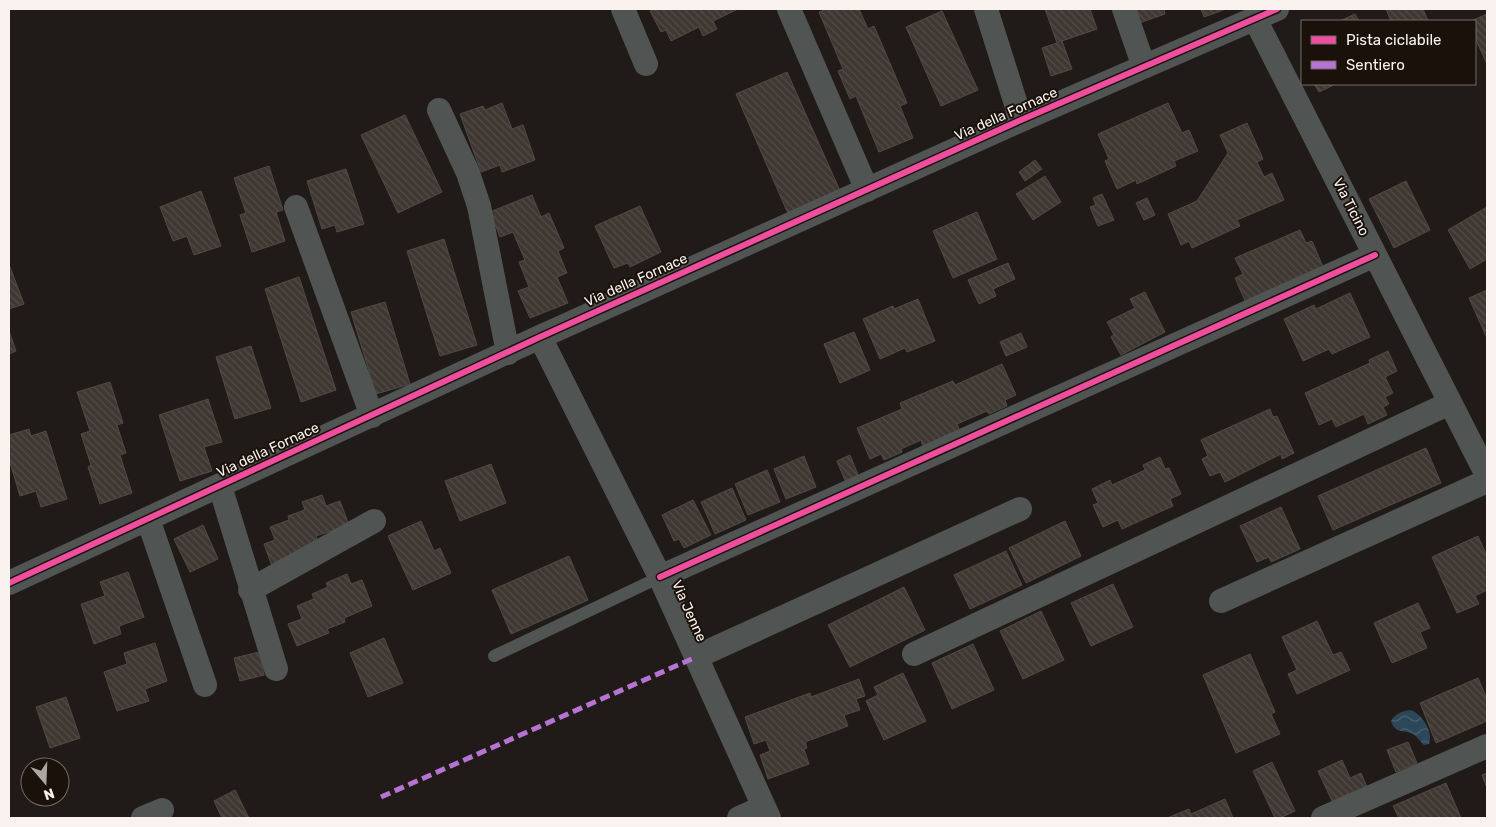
<svg xmlns="http://www.w3.org/2000/svg" width="1496" height="827" viewBox="0 0 1496 827" font-family="Rubik,sans-serif">
  <style>
    .water { fill: url(#water-waves) }
    .building { fill: url(#building-back-hatch); stroke: #4f4a47 }
    .lines { fill: none; stroke-linecap: round; stroke-linejoin: round }
    .service { stroke: #505453; stroke-width: 12 }
    .minor { stroke: #505453; stroke-width: 24 }
    .quiet { stroke: #b673d3; stroke-width: 5; stroke-dasharray: 10 5; stroke-linecap: butt }
    .cycleway-casing { stroke: #1b110b; stroke-width: 9 }
    .cycleway { stroke: #ef4d9e; stroke-width: 6 }
    .labels { text-anchor: middle; dominant-baseline: central; stroke-width: 4; stroke-linejoin: round; paint-order: stroke }
    .street-label { font-size: 14px; fill: #f9f2ee; stroke: #1b110b }
  </style>
  <defs>
    <pattern id="water-waves" width="16" height="10" patternUnits="userSpaceOnUse" patternTransform="scale(1.25)"><rect width="16" height="10" fill="#2c475a"/><path d="M0 5q4-4 8 0t8 0" fill="none" stroke="#4b6272"/></pattern>
    <pattern id="building-back-hatch" width="6" height="6" patternUnits="userSpaceOnUse" patternTransform="scale(1.25)"><rect width="6" height="6" fill="#3f3832"/><path d="M-1 5l2 2M0 0l6 6M5-1l2 2" fill="none" stroke="#524c46"/></pattern>
  </defs>
  <rect width="100%" height="100%" fill="#201b18"/>
  <!-- water -->
  <path class="water" d="M1410,710C1422,713 1434,733 1429,744L1424,745C1420,741 1416,735 1411,733C1401,730 1395,733 1391,721C1395,714 1402,711 1410,710Z"/>
  <!-- building -->
  <path class="building" d="M655,9H738L713,21L717,29L703,36L699,27L671,41L666,30L661,32L650,11Z
    M827,9H859L868,29L874,26L907,103L900,106L913,138L879,152L856,96L850,99L838,71L843,69L819,12Z
    M1045,9H1090L1097,29L1062,41L1072,69L1051,76L1042,48L1057,43Z
    M1130,9H1164L1165,14L1136,24Z
    M1201,9H1226L1204,17Z
    M1386,9H1423L1428,21H1391Z
    M942,11L978,90L941,106L906,27Z
    M1355,14L1359,21H1340Z
    M1487,14V64L1475,38V21H1471Z
    M787,72L841,193L789,216L736,94Z
    M1314,84H1336L1319,92Z
    M502,103L512,129L523,125L535,160L502,172L500,165L481,172L460,114L483,106L485,110Z
    M1168,103L1182,133L1189,130L1198,151L1174,161L1176,166L1137,184L1136,180L1117,189L1105,161L1109,159L1098,134Z
    M405,115L442,192L398,213L361,135Z
    M1247,123L1263,159L1257,162L1264,177L1272,173L1284,200L1237,220L1240,226L1192,248L1189,241L1181,245L1168,214L1197,201L1228,153L1220,135Z
    M1035,160L1042,169L1025,181L1019,172Z
    M269,166L283,210L276,212L285,241L252,252L240,215L246,213L234,178Z
    M346,169L364,224L337,232L335,225L322,229L307,181Z
    M1045,176L1061,202L1033,220L1016,194Z
    M1406,181L1430,230L1394,248L1369,199Z
    M201,191L221,246L194,255L187,236L173,241L160,207Z
    M1102,194L1114,220L1098,226L1090,207L1096,205L1093,198Z
    M532,195L541,217L549,213L564,248L558,251L567,273L557,277L568,303L530,318L518,291L529,287L519,262L525,260L513,232L500,237L490,212Z
    M1147,198L1155,215L1144,220L1136,203Z
    M640,206L661,252L630,267L628,263L614,268L595,226Z
    M1487,207V259L1470,269L1448,230Z
    M977,212L997,259L953,278L933,231Z
    M1300,230L1306,243L1312,241L1324,269L1246,303L1235,278L1243,274L1235,258Z
    M444,239L477,345L440,356L407,251Z
    M1008,263L1015,279L993,289L996,296L979,304L968,280Z
    M10,267L24,304L9,309V268Z
    M299,277L336,390L301,402L265,289Z
    M1487,290V338L1469,298Z
    M1145,292L1165,332L1121,355L1111,337L1114,335L1107,322L1135,308L1130,299Z
    M1350,293L1370,337L1332,354L1329,349L1303,361L1284,319L1314,305L1316,309Z
    M918,299L935,341L907,352L905,348L880,359L863,319L893,306L894,309Z
    M385,302L410,384L376,394L351,312Z
    M9,331L16,351L9,354Z
    M854,332L870,370L840,383L824,344Z
    M1021,333L1027,347L1006,356L1000,342Z
    M251,346L271,408L235,419L216,357Z
    M1388,351L1397,371L1385,377L1393,393L1385,397L1389,404L1383,407L1387,415L1368,424L1364,414L1336,427L1332,419L1319,425L1305,393L1370,363L1369,360Z
    M1002,364L1016,395L1005,400L1007,406L989,414L987,411L957,424L960,431L923,447L921,440L901,449L902,452L884,460L881,454L870,459L857,428L902,409L900,403L953,381L955,385Z
    M110,382L123,423L117,425L126,453L120,455L132,493L100,504L88,467L91,465L81,434L90,431L77,392Z
    M208,399L222,442L204,447L212,471L180,481L159,415Z
    M1270,409L1273,417L1277,416L1294,453L1282,459L1281,454L1225,482L1220,472L1210,476L1202,459L1208,456L1201,440Z
    M29,429L31,436L46,431L67,499L41,507L36,491L20,496L9,459V435Z
    M1426,448L1441,483L1333,530L1318,496Z
    M850,455L859,477L846,483L837,461Z
    M804,456L816,487L786,499L774,469Z
    M1160,457L1165,469L1169,468L1181,494L1170,499L1173,506L1122,529L1118,520L1103,527L1093,505L1098,503L1092,489L1110,480L1112,485L1145,470L1143,465Z
    M491,464L506,503L460,521L445,481Z
    M767,470L780,502L748,515L735,484Z
    M732,488L746,520L715,534L701,502Z
    M322,495L326,506L340,501L349,525L316,536L318,542L301,548L303,555L272,566L264,544L275,540L270,527L289,520L288,516L305,510L302,502Z
    M693,500L711,535L684,548L679,539L674,541L662,515Z
    M1281,507L1300,549L1271,562L1269,557L1257,562L1240,526Z
    M421,521L434,551L440,548L451,573L413,590L388,536Z
    M1065,521L1081,556L1026,583L1009,548Z
    M203,525L218,559L190,572L174,539Z
    M1478,536L1487,556V590L1475,596L1479,604L1457,613L1432,557Z
    M1006,551L1022,585L970,609L954,575Z
    M569,556L588,600L511,634L492,590Z
    M128,572L144,617L119,626L121,634L94,644L81,604L105,596L100,582Z
    M347,574L351,584L362,580L372,606L344,618L345,622L327,629L329,633L297,646L288,624L302,619L297,606L314,599L312,594L328,587L326,583Z
    M1113,584L1133,627L1091,646L1071,603Z
    M904,587L925,630L850,667L828,625Z
    M1418,603L1430,628L1420,632L1427,648L1392,663L1374,623Z
    M1041,611L1064,660L1023,679L1000,631Z
    M1317,621L1333,655L1341,652L1350,670L1297,694L1288,674L1297,670L1282,637Z
    M384,638L403,683L368,697L350,653Z
    M155,643L167,681L145,689L149,701L117,711L104,672L127,664L124,653Z
    M973,644L994,690L952,709L932,663Z
    M259,652L264,675L240,681L234,658Z
    M1250,654L1275,712L1271,714L1280,734L1236,753L1203,675Z
    M903,673L926,721L884,740L866,701L878,695L874,687Z
    M1478,678L1487,699V721L1436,743L1420,703Z
    M859,679L865,696L856,699L860,710L844,715L848,726L805,742L807,748L804,749L809,764L768,779L760,755L770,751L766,740L754,744L745,717L810,693L811,697Z
    M66,697L80,738L50,748L36,707Z
    M1408,742L1417,763L1396,772L1387,750Z
    M1342,760L1350,778L1361,773L1367,787L1333,803L1318,771Z
    M1272,762L1295,811L1280,818H1275L1253,771Z
    M1487,773V788L1482,775Z
    M1446,783L1461,818H1399L1393,806Z
    M235,790L249,818H222L214,801Z
    M1225,799L1233,818H1167L1189,809L1191,814Z"/>
  <g class="lines">
    <!-- service -->
    <path class="service" d="M494,656L660,577"/>
    <!-- minor -->
    <path class="minor" d="M623,9L646,64
      M789,9L867,190
      M986,9L1021,120
      M1124,9L1144,67
      M1255,19L1487,475
      M439,110L468,173L479,206L508,353
      M296,207L372,416
      M540,337L660,577L769,818
      M220,486L276,669
      M148,519L205,685
      M660,577L1375,255
      M9,583L540,337L1021,120L1277,9
      M250,590L374,521
      M1221,601L1487,481
      M914,654L1450,403
      M696,657L1020,509
      M143,818L162,810
      M739,818L764,807
      M1323,818L1487,746"/>
    <!-- quiet -->
    <path class="quiet" d="M381,797L696,657"/>
    <defs>
      <path id="cycleway" d="M660,577L1375,255
        M9,583L540,337L1021,120L1277,9"/>
    </defs>
    <!-- cycleway casing -->
    <use href="#cycleway" class="cycleway-casing"/>
    <!-- cycleway -->
    <use href="#cycleway" class="cycleway"/>
  </g>
  <g class="labels">
    <!-- street labels -->
    <g class="street-label">
      <text transform="translate(1006 114) rotate(-24)">Via della Fornace</text>
      <text transform="translate(1351 207) rotate(63)">Via Ticino</text>
      <text transform="translate(636 280) rotate(-24)">Via della Fornace</text>
      <text transform="translate(268 450) rotate(-25)">Via della Fornace</text>
      <text transform="translate(689 611) rotate(66)">Via Jenne</text>
    </g>
  </g>
  <!-- border -->
  <rect width="1496" height="827" fill="none" stroke="#f9f2ee" stroke-width="20"/>
  <!-- legend -->
  <rect x="1301" y="20" width="175" height="65" fill="#1b110b" stroke="#746b66"/>
  <rect x="1311" y="36" width="25" height="8" fill="#ef4d9e" stroke="#746b66"/>
  <text x="1346" y="45" font-size="15" fill="#f9f2ee">Pista ciclabile</text>
  <rect x="1311" y="61" width="25" height="8" fill="#b673d3" stroke="#746b66"/>
  <text x="1346" y="70" font-size="15" fill="#f9f2ee">Sentiero</text>
  <!-- north arrow -->
  <g transform="translate(45 782) rotate(161)"><circle r="24" fill="#1b110b" stroke="#746b66"/>
  <path d="M0-4L9 19L0 12L-9 19Z" fill="#ada7a3"/>
  <text y="-8" font-size="14" font-weight="bold" text-anchor="middle" fill="#f9f2ee">N</text>
  </g>
</svg>
